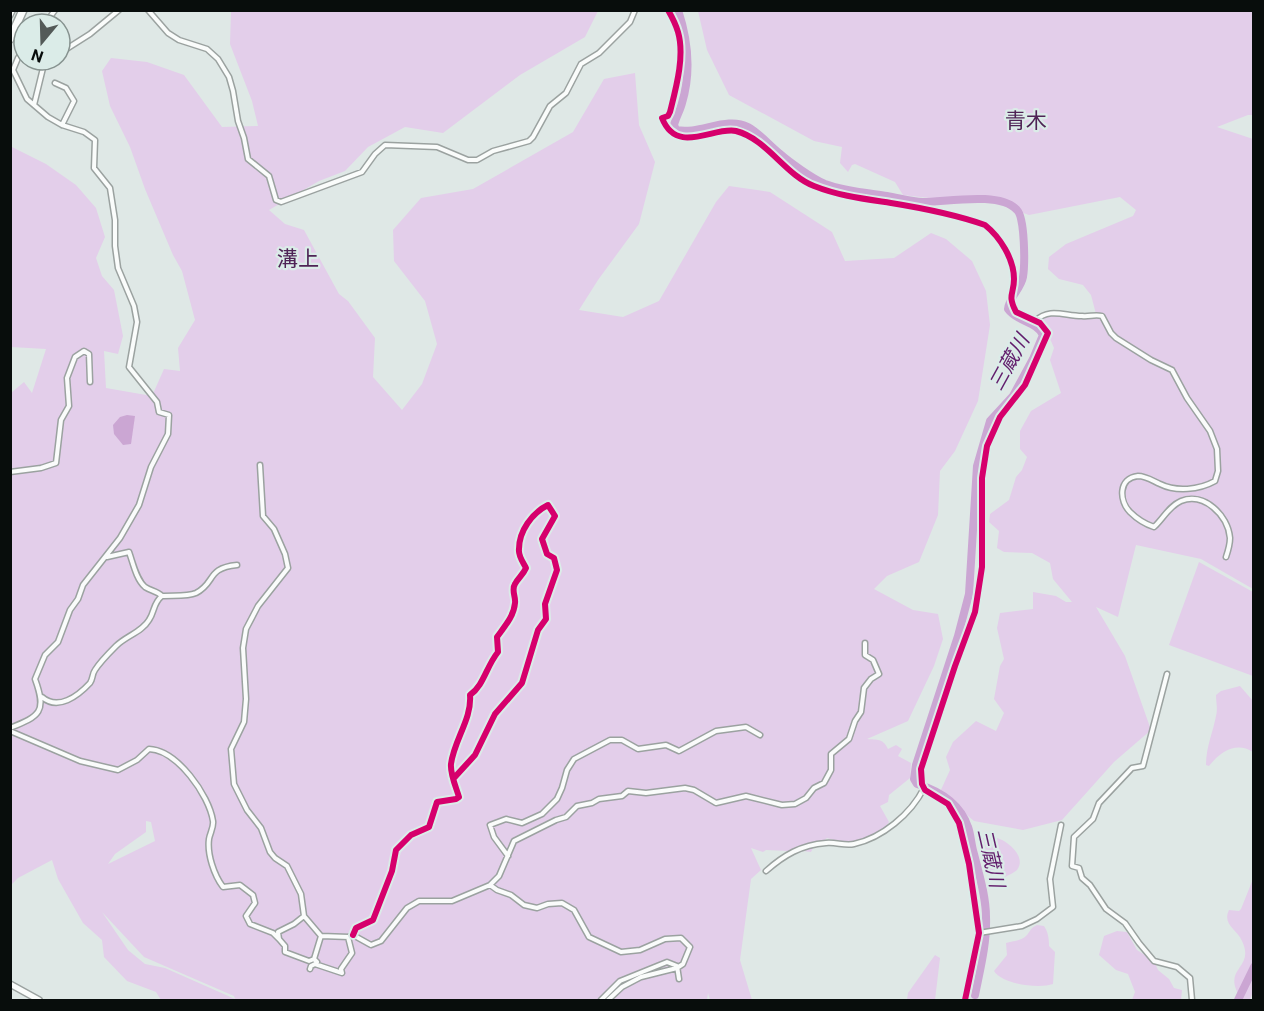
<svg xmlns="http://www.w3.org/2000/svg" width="1264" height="1011" viewBox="0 0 1264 1011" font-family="Roboto,'Noto Sans JP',sans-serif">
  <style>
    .green { fill: #e3ceea; fill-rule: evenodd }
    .water { fill: #cba6d3 }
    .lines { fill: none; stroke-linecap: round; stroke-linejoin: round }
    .river { stroke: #cba6d3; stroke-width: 8 }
    .minor-casing { stroke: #9ba2a0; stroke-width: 7 }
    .tertiary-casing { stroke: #9ba2a0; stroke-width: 8 }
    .primary-casing { stroke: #9ba2a0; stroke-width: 10 }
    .minor { stroke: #fafcfb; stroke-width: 4 }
    .tertiary { stroke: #fafcfb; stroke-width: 5 }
    .primary { stroke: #fafcfb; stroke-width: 7 }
    .cycleway-casing { stroke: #dbece8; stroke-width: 10 }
    .cycleway { stroke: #d6006c; stroke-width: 6 }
    .labels { text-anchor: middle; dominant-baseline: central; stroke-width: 4.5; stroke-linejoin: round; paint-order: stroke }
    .water-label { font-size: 20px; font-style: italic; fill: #621d6c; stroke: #dbece8 }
    .quarter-label { font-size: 21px; fill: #4f2356; stroke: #dbece8 }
  </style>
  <rect width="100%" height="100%" fill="#dfe8e6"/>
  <!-- green -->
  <path class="green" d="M231,11H598L585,37L520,75L443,133L405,127L368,147L345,171L319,181L269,210L285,224L304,230L339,294L348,301L375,338L373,377L402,410L422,384L437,344L425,301L394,261L393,230L421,198L473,189L573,132L604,79L635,73L639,125L655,162L639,224L598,280L579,310L623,317L659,301L716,202L729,186L770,192L832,232L845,261L894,258L931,233L946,239L972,261L986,291L990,325L978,401L955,451L940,471L938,515L919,562L887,576L874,589L913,610L938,614L943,639L934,666L908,721L867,739C877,740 883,738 888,749L896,745L902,749L898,756L911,763L910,778L889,795L888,802L880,806L889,822L881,833L851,845L827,838L820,844L814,846L811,852L803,851L791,853L789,851L766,850L763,852L751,848L761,870L751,879L740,960L752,1000H710L708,993L707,1000H161L156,992L127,981L104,957L102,940L83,923L58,879L52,860L18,878L11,885V393L24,382L32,393L46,349L11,347L10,146L46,164L76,185L96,208L105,237L96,258L102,276L114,290L123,336L118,354L104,351L106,388L152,396L164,369L180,371L178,348L195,320L182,271L173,255L145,189L130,147L110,106L102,71L111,58L147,62L184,75L222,127L258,126L252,101L230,44ZM146,821L151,822L155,841L108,864L115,854L146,832ZM102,912L144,957L234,996L235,999L165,968L145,964L128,950Z
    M698,11H1253V115H1248L1217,127L1253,139V589L1201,559L1136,545L1118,617L1096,607L1125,656L1151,730L1114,762L1062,820L1023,830L974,821L940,792L950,770L946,757L953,742L976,721L996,731L1004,713L994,699L1000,666L1004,659L997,628L1000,613L1033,609V592L1056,596L1066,602H1072L1053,579L1050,563L1032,553L1004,552L997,548L999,531L989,522L990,514L1009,500L1016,477L1022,470L1027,457L1020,449V431L1031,411L1061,393L1050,360L1054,348L1051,341L1035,321L1047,313L1096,314L1091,295L1083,285L1059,279L1048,269L1049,257L1066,244L1133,216L1136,210L1120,197L1029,215L1018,211L1012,205L982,197H956L938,199L903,195L895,182L855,164L852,165L848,172L840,163L842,147L814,141L729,95L707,50Z
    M1199,562L1253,592V676L1169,645Z
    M1240,686L1253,701V752C1236,741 1220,752 1209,766L1206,765C1206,747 1213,732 1216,716C1218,709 1216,702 1216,695L1221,691Z
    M983,838C987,838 993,837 997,838C1008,841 1027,857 1017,870C1014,873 1008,875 1005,877L989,872L983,851Z
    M1253,879V991L1250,1000H1242C1219,967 1256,970 1242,941C1237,929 1222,925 1229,910L1239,911L1241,909Z
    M1037,925L1044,926C1048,932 1049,938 1049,946L1055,952L1053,984C1038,989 1002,984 994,971L1007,955L1006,943C1013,941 1021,941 1026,936C1031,931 1030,928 1037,925Z
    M1117,931L1127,932L1137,950L1154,961L1158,970L1169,979L1174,988L1182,990L1181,1000L1165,999L1162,1000H1132L1135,992L1128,974L1116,970L1099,955L1104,936Z
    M935,955L940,958L935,1000H907L908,993Z"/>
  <!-- water -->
  <path class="water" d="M127,415L135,416L131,444L123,445L114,434L113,425L120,417Z"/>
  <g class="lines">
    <!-- river -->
    <path class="river" d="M678,10C688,40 691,73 682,103C680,111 676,117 674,125L676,130C700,135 726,116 748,127C759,133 769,145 779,153C789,162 813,179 825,184C844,191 867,193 887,196C899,198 912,202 923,202C946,202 1000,191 1017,210C1025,218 1025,264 1023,277C1021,289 1009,297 1008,309C1017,322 1036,321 1043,335L1033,359L1013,396L990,421L977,466L969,594L958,636L916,765L914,779L917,784C940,791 960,803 968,827C971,835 971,845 974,854C979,874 986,896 986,917C987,943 980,970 975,995
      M1238,1000L1254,967"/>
    <defs>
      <path id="minor" d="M148,10L168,33L179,40L207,49L218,59L229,77L233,91L238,121L244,138L248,159L269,176L276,200L281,202L362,172L375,154L385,145L437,147L468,160H477L493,151L529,141L533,137L550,106L566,93L581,64L599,53L630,22L635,10
        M668,10C672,17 676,25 678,32C685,56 676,88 670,112L668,116L662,118C677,156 714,126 736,131C767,139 785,175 814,186C839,196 865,199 891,203C922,208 954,214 985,225C1000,237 1014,259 1014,279C1014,295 1007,294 1016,312L1040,323L1048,333L1025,385L1000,417L987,446L982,478V567L975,612L955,666L921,769L922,784L925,790L948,804L959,823L969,864L979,933L965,1000
        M10,16L13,10
        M45,24L55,10
        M60,53L90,34L119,10
        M55,83L66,88L74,101L62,125
        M34,105L43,68L51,60
        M1035,321C1050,307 1064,316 1082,316C1089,317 1095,314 1102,316L1111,333L1116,338L1151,360L1172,370L1187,398L1210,431L1217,449L1218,471L1215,481C1199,490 1176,492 1160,484C1153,481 1146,476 1138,476C1118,478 1119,501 1130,512C1137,519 1145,524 1154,527C1163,519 1169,506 1181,501C1204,492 1228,515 1230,538C1230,545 1228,551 1226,557
        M260,465L263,516L274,529L285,554L288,568L258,606L246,629L243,648L246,699L244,722L231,749L234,784L247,810L261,828L270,852L275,858L287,866L301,894L304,916L321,936L349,937
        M10,472L41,468L56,463L61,420L69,406L67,378L75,357L84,351L89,354L90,382
        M162,596C172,595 187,597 196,593C216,583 206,568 237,565
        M1167,674L1143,766L1132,768L1099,803L1093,819L1074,837L1072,866L1079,868L1082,878L1090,885L1106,909L1125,923L1139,943L1154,961L1177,967L1190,978L1192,1000
        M42,697C58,711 78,696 90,683C93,679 92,674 95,670C100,662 109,653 116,646C126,636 142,632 149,620C155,611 153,603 162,596C157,591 151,591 145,587C136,579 133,563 129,552L107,557
        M10,728C40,716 47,712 35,679L45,655L58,642L70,610L78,599L83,585L120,538L139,505L151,467L168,434L169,415L159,412L157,402L129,367L137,322L134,306L118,268L115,246V220L110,188L94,168L95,140L84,132L62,125L48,117L27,99L13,70L18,58L24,50
        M10,731L80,761L118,770L137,760L149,749C177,750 209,795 213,821C214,827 210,833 209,839C207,854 214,875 223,887L240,885L253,895L255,903L246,916L250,924L273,933L279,939
        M508,856L494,837L490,825L506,819L522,823L542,814L557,799L562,788L567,770L574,759L610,740H622L638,749L666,745L679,751L716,731L746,727L760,735
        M766,871C784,855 801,845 826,843C836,842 845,846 854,844C882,838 911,814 924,788
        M490,885L499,876L514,841L556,820L566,817L577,806L592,803L599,799L622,796L628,791L646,793L685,788L694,790L716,803L746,796L782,805L795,804L806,798L814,788L824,783L831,770V754L849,739L855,721L861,712L864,688L871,679L879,674L873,660L865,655V643
        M304,916L294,924L278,932L279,939L285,946V952L309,961L314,959L317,962
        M979,933L1022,926L1037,919L1053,907L1050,879L1061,825
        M353,935L356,928L373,920L392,871L396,850L411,835L429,827L437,802L456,799L459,797C456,787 450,774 451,764C454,740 472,719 470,695C484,685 486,667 498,652L497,637C505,626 514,616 515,603C516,597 511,590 515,584C518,578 523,575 526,568C523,562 518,556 519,549C519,531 532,513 548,505L555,516L542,539L547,554L554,558L557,570L545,604L546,619L538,630L522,683L495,714L475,755L454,778
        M314,959L321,936
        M310,969L311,966L315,964L342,973L341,969L352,953L348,937L353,935L371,945L381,941L407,908L419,901H452L490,885L497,890L511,895L524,905L537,908L548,904L562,903L574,910L589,937L621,952L640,950L665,939L681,938L690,947L683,964L677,968L641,977L622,987L608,1000
        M601,1000L620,981L667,962L677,966L679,979"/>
      <path id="tertiary" d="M10,984L39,1000"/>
      <path id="primary" d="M10,39L23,10"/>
    </defs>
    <!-- minor casing -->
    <use href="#minor" class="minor-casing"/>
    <!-- tertiary casing -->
    <use href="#tertiary" class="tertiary-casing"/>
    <!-- primary casing -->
    <use href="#primary" class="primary-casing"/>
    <!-- minor -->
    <use href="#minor" class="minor"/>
    <!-- tertiary -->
    <use href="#tertiary" class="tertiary"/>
    <!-- primary -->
    <use href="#primary" class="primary"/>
    <defs>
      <path id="cycleway" d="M668,10C672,17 676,25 678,32C685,56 676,88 670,112L668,116L662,118C677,156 714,126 736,131C767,139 785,175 814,186C839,196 865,199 891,203C922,208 954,214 985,225C1000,237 1014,259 1014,279C1014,295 1007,294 1016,312L1040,323L1048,333L1025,385L1000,417L987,446L982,478V567L975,612L955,666L921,769L922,784L925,790L948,804L959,823L969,864L979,933L965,1000
        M353,935L356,928L373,920L392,871L396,850L411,835L429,827L437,802L456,799L459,797C456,787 450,774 451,764C454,740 472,719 470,695C484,685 486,667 498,652L497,637C505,626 514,616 515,603C516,597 511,590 515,584C518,578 523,575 526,568C523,562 518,556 519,549C519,531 532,513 548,505L555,516L542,539L547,554L554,558L557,570L545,604L546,619L538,630L522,683L495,714L475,755L454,778"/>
    </defs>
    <!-- cycleway casing -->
    <use href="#cycleway" class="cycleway-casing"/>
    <!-- cycleway -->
    <use href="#cycleway" class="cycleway"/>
  </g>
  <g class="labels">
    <!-- water labels -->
    <g class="water-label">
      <text transform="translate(1009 362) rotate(-61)">三蔵川</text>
      <text transform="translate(991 858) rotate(77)">三蔵川</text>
    </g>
    <!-- quarter labels -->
    <g class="quarter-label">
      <text x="1026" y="121">青木</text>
      <text x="298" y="259">溝上</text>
    </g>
  </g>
  <!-- border -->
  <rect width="1264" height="1011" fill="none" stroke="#080d0c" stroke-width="24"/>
  <!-- north arrow -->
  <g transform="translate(42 42) rotate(199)"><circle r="28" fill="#dbece8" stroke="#879390" stroke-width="1.5"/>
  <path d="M0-4.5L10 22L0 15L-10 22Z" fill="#535a58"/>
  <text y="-9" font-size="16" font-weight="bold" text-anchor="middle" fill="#080d0c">N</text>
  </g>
</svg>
